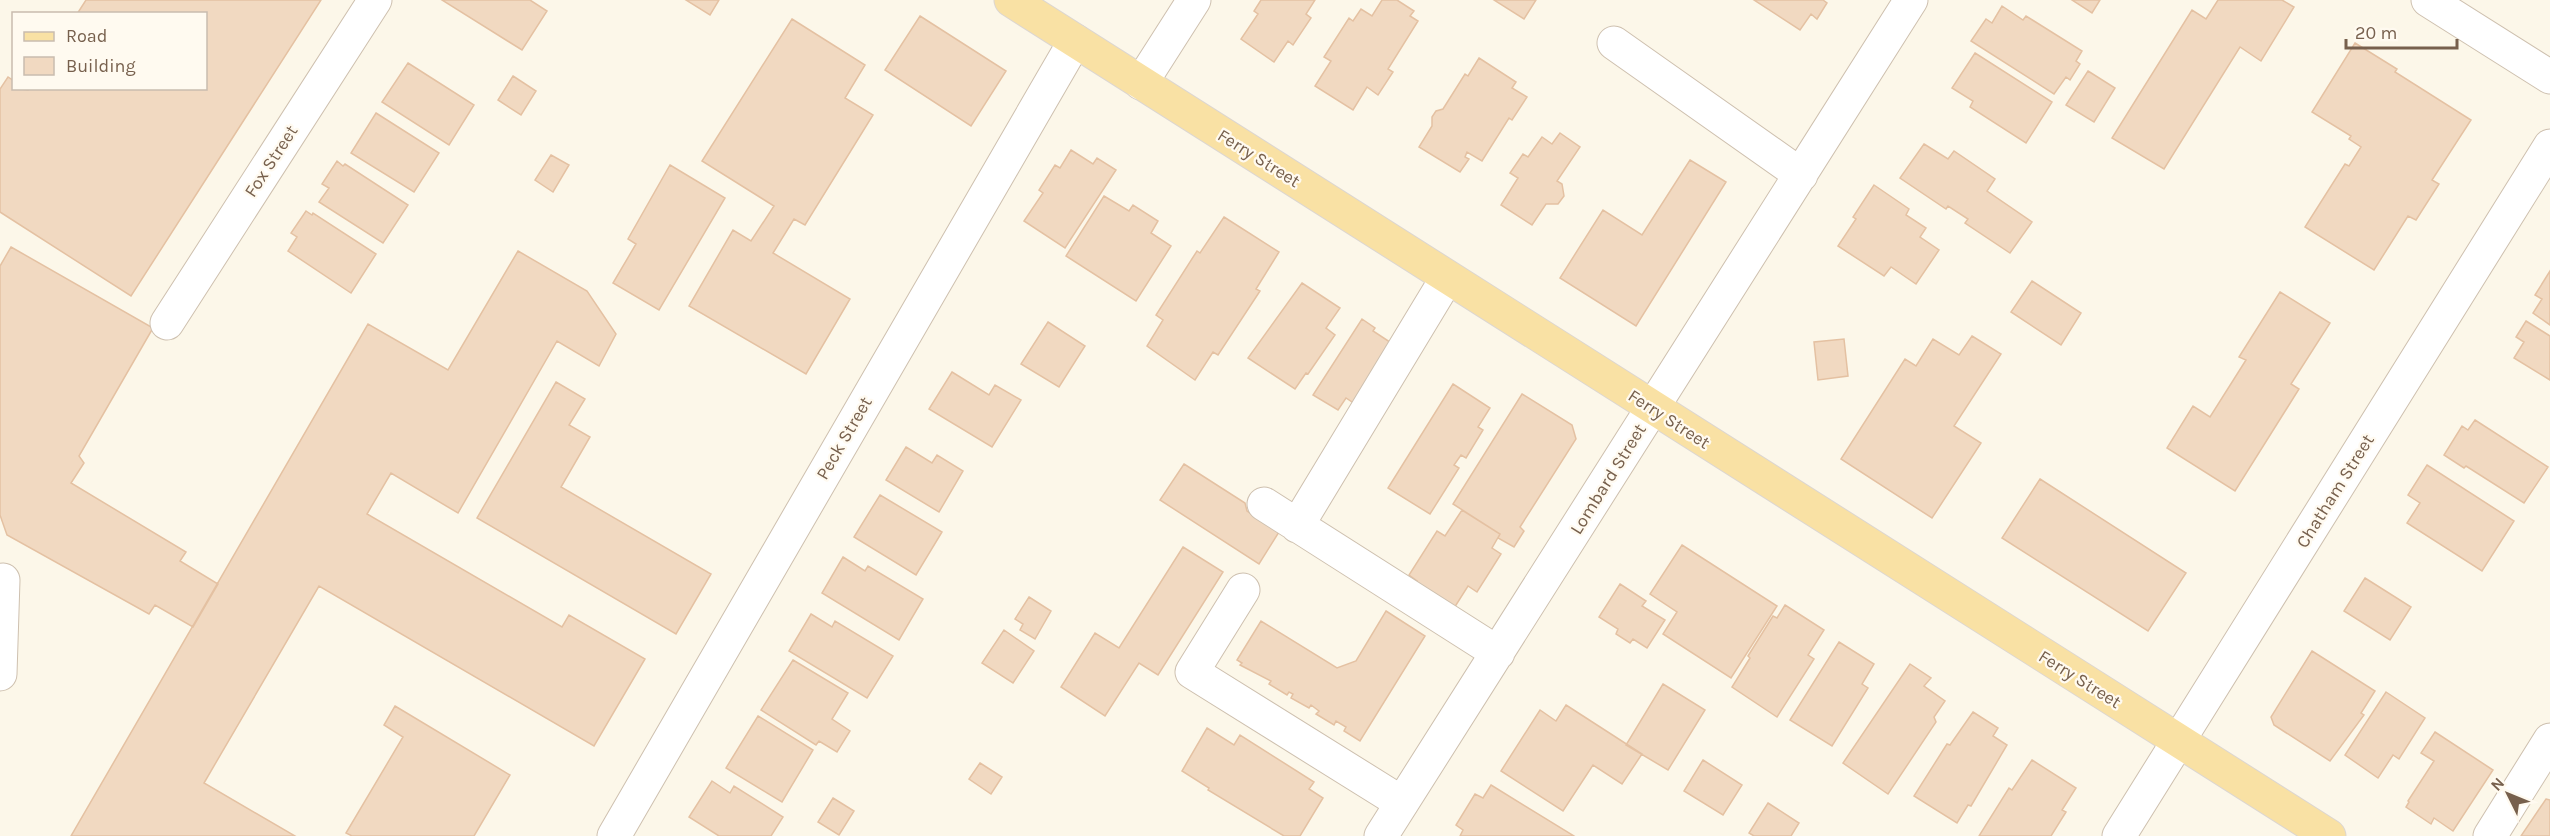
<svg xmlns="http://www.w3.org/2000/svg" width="2550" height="836" viewBox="0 0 2550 836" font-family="Karla,sans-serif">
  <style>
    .building { fill: #f1d9c1; stroke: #e4c1a2; stroke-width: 1.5 }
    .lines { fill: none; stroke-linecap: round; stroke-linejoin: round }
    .minor-casing { stroke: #cec0af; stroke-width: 35 }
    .major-casing { stroke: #dcd6d1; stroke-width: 35 }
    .minor { stroke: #fff; stroke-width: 33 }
    .major { stroke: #f9e1a4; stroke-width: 33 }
    .labels { text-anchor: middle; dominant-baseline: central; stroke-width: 4.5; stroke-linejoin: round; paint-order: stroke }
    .street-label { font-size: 18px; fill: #77604d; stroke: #fffaf0 }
  </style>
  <rect width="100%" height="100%" fill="#fcf7e9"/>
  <!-- building -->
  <path class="building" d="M86,0H321L131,296L0,212V89L8,77L14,81V88L28,90L29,88H206V14H77Z
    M442,0H530L547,11L522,50Z
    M686,0H719L710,15Z
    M1261,0H1315L1306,14L1311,18L1293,45L1288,41L1274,62L1241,39L1258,14L1254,11Z
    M1382,0H1397L1414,11L1410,16L1418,21L1388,69L1393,72L1378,95L1367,87L1353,110L1315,86L1331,61L1324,57L1349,18L1353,21L1361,9L1372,16Z
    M1494,0H1536L1524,19Z
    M1754,0H1823L1827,3L1817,19L1811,14L1800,30Z
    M2072,0H2100L2092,13Z
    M2218,0H2282L2294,7L2261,61L2240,47L2164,169L2112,138L2192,10L2206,19Z
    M2002,6L2023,20L2026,16L2082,51L2076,61L2080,64L2070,80L2066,77L2054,94L1971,41L1986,19L1992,23Z
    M920,16L1006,71L971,126L885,70Z
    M792,19L865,65L845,98L873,115L805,225L794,219L773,253L850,299L806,374L689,306L733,230L751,241L774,206L702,161Z
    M2355,43L2397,69L2395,72L2471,120L2432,180L2439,184L2416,220L2408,216L2374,270L2305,227L2345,164L2349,166L2361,147L2349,139L2351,136L2312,112Z
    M1975,53L2052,102L2026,143L1970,107L1973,101L1952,88Z
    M1479,58L1516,82L1512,88L1527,97L1512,120L1509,118L1482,161L1467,152L1465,157L1469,159L1460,172L1419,147L1432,126V117L1436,111L1443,109L1465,74L1468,76Z
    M408,63L474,105L449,145L382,102Z
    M2088,71L2115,88L2094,122L2066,105Z
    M513,76L536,91L521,115L498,100Z
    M376,113L439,153L414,192L351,153Z
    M1560,133L1580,147L1557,181L1562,184L1564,196L1558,204H1546L1532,225L1501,205L1518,178L1510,173L1523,154L1528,157L1542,137L1552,144Z
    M1924,144L1948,159L1954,151L1995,179L1987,191L2032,222L2010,253L1965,223L1968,219L1948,206L1946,209L1900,178Z
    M1071,150L1093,164L1097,158L1116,170L1065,248L1024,221L1043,193L1039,190L1055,165L1060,168Z
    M551,155L569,165L553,192L535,180Z
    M1690,160L1726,182L1636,326L1560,278L1603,210L1642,235Z
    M337,161L343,166L345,164L408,205L383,243L319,202L329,188L322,184Z
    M670,165L725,198L659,310L613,283L636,244L628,239Z
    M1874,185L1909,209L1906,215L1926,228L1920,237L1939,250L1916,284L1891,267L1884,276L1838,246L1856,219L1853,217Z
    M1104,196L1129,211L1133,205L1158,221L1151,233L1171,246L1136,301L1066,256Z
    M306,211L312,215L313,213L376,254L351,293L288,251L297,237L291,233Z
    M1224,217L1279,252L1256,289L1260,291L1218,355L1213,352L1195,380L1147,346L1163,320L1156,315L1197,251L1200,253Z
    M11,247L153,328L79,456L84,463L71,483L186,552L180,561L218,584L193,627L155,605L149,614L7,535L0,515V266Z
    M518,251L587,291L616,334L599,366L557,341L458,513L391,473L367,514L562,627L569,615L645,659L594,746L319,586L204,783L295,836H71L368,324L448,370Z
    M2550,271V325L2533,313L2542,299L2535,295Z
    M2032,281L2081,313L2061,345L2011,312Z
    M1302,283L1340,308L1326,328L1335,335L1308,374L1306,373L1295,389L1248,358Z
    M2280,292L2330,323L2291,384L2299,389L2235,491L2167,448L2193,406L2210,417L2246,360L2239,357Z
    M1362,319L1375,328L1373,331L1396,346L1358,406L1346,398L1338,410L1313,395Z
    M2526,321L2550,336V380L2514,358L2524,342L2516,337Z
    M1048,322L1085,346L1059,387L1021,364Z
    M1972,336L2001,354L1954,426L1981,443L1932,518L1841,459L1905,359L1916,366L1933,339L1959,355Z
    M1844,339L1848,376L1818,380L1814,342Z
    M952,372L989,395L995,385L1021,400L992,447L929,409Z
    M556,382L585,399L569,425L590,437L561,487L711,574L676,634L477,518Z
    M1453,384L1490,408L1478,427L1483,430L1466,458L1461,455L1454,465L1459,468L1430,514L1388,488Z
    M1522,394L1572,425L1576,439L1520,527L1524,531L1514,547L1498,538L1500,534L1453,504Z
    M2475,420L2548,467L2524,503L2466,466L2464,468L2444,455L2462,426L2468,430Z
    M906,447L932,463L937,455L963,471L939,512L886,480Z
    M1184,464L1245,503L1247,511L1279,532L1259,564L1160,500Z
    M2427,465L2514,521L2482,571L2407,523L2420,503L2408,495Z
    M2040,479L2186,573L2148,631L2002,538Z
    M880,495L942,532L916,575L854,537Z
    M1462,510L1500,534L1492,548L1501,554L1477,592L1468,586L1451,613L1412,588L1417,581L1409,575L1437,531L1445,536Z
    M1682,545L1777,606L1731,678L1663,634L1677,612L1650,594Z
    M1183,547L1223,572L1158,675L1139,663L1105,716L1061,687L1095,633L1119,648Z
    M843,557L865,571L868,566L923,599L899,640L822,593Z
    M2365,578L2411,607L2390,640L2344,611Z
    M1620,584L1646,601L1642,606L1665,620L1647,648L1633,639L1630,643L1616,634L1618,629L1599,617Z
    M1029,597L1051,611L1035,639L1020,630L1023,624L1015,619Z
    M1785,605L1824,630L1808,655L1814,659L1777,717L1732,687L1750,658L1748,656L1773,616L1777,618Z
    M1386,611L1425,636L1360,741L1344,731L1346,727L1336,721L1334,725L1316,714L1319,711L1311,705L1309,708L1291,698L1293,694L1289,692L1287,695L1269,684L1271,681L1240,665L1242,663L1237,660L1261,621L1337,668L1356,661Z
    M811,614L832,627L835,621L893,656L867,698L789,651Z
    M1004,630L1034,651L1013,683L982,663Z
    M1839,642L1874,664L1862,684L1868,688L1832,746L1790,720Z
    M2312,651L2375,691L2361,713L2364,715L2330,761L2274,725L2271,717Z
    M793,660L848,693L832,719L850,731L837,752L819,741L816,745L761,710Z
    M1910,664L1931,678L1924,686L1945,701L1934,717L1936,722L1888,794L1843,763Z
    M1663,684L1705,710L1668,770L1626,745Z
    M2386,692L2425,718L2399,759L2393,755L2378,778L2345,755Z
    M1566,705L1642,754L1622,784L1593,765L1563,811L1501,771L1540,710L1556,721Z
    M395,706L510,775L474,836H352L346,833L403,737L384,725Z
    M1973,712L1998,728L1993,736L2007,745L1971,806L1968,805L1957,823L1914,796L1947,744L1950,745Z
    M758,716L813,750L782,802L726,768Z
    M1207,728L1234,745L1240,735L1314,782L1309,789L1323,798L1300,836H1284L1208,790L1209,788L1182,771Z
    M2435,732L2493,770L2453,831L2434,818L2431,824L2406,807L2409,802L2408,801L2434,761L2421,753Z
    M1703,760L1742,785L1723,815L1684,791Z
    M2032,760L2076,788L2062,810L2066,812L2051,836H1979L2009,788L2012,790Z
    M980,763L1002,777L991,794L969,779Z
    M712,781L730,793L734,786L783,817L771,836H719L689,817Z
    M1491,785L1574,836H1460L1463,830L1456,825L1475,794L1483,798Z
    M833,798L854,811L839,835L818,822Z
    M2546,799L2550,800V836H2521Z
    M1768,803L1799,823L1791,836H1754L1749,833Z"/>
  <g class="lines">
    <defs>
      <path id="minor" d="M2428,0L2550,77
        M1614,43L1801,175
        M1141,83L1194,0
        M167,323L375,0
        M1264,504L1498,653
        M1297,526L1447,278
        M1243,590L1192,672L1402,803
        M0,674L3,580
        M614,836L1075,41
        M1381,836L1911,0
        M2119,836L2550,146
        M2490,836L2550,740"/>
      <path id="major" d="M1011,0L2329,836"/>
    </defs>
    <!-- minor casing -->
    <use href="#minor" class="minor-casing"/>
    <!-- major casing -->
    <use href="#major" class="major-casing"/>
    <!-- minor -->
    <use href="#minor" class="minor"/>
    <!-- major -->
    <use href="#major" class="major"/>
  </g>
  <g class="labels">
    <!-- street labels -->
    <g class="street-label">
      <text transform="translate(1259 158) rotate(32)">Ferry Street</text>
      <text transform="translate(271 161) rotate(-57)">Fox Street</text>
      <text transform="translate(1669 419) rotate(33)">Ferry Street</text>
      <text transform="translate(844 438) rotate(-60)">Peck Street</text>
      <text transform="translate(1608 479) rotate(-58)">Lombard Street</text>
      <text transform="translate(2335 491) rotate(-58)">Chatham Street</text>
      <text transform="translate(2080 679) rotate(32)">Ferry Street</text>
    </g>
  </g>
  <!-- legend -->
  <rect x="12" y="12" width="195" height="78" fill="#fffaf0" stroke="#c9bcaf" stroke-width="1.5"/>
  <rect x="24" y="32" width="30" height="9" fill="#f9e1a4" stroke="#c9bcaf" stroke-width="1.5"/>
  <text x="66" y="42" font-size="18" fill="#77604d">Road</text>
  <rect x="24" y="57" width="30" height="18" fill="#f1d9c1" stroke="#c9bcaf" stroke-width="1.5"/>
  <text x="66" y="72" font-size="18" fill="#77604d">Building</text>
  <!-- north arrow -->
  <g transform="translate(2508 794) rotate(313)" stroke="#fffaf0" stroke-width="4.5" paint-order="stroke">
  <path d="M0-4.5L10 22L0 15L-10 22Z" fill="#77604d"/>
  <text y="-9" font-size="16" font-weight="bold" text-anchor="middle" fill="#77604d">N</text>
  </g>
  <!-- scale -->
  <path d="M2346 39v9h111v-9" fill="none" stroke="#77604d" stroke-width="3"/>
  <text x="2355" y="39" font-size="18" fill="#77604d" stroke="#fffaf0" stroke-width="4.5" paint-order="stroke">20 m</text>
</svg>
